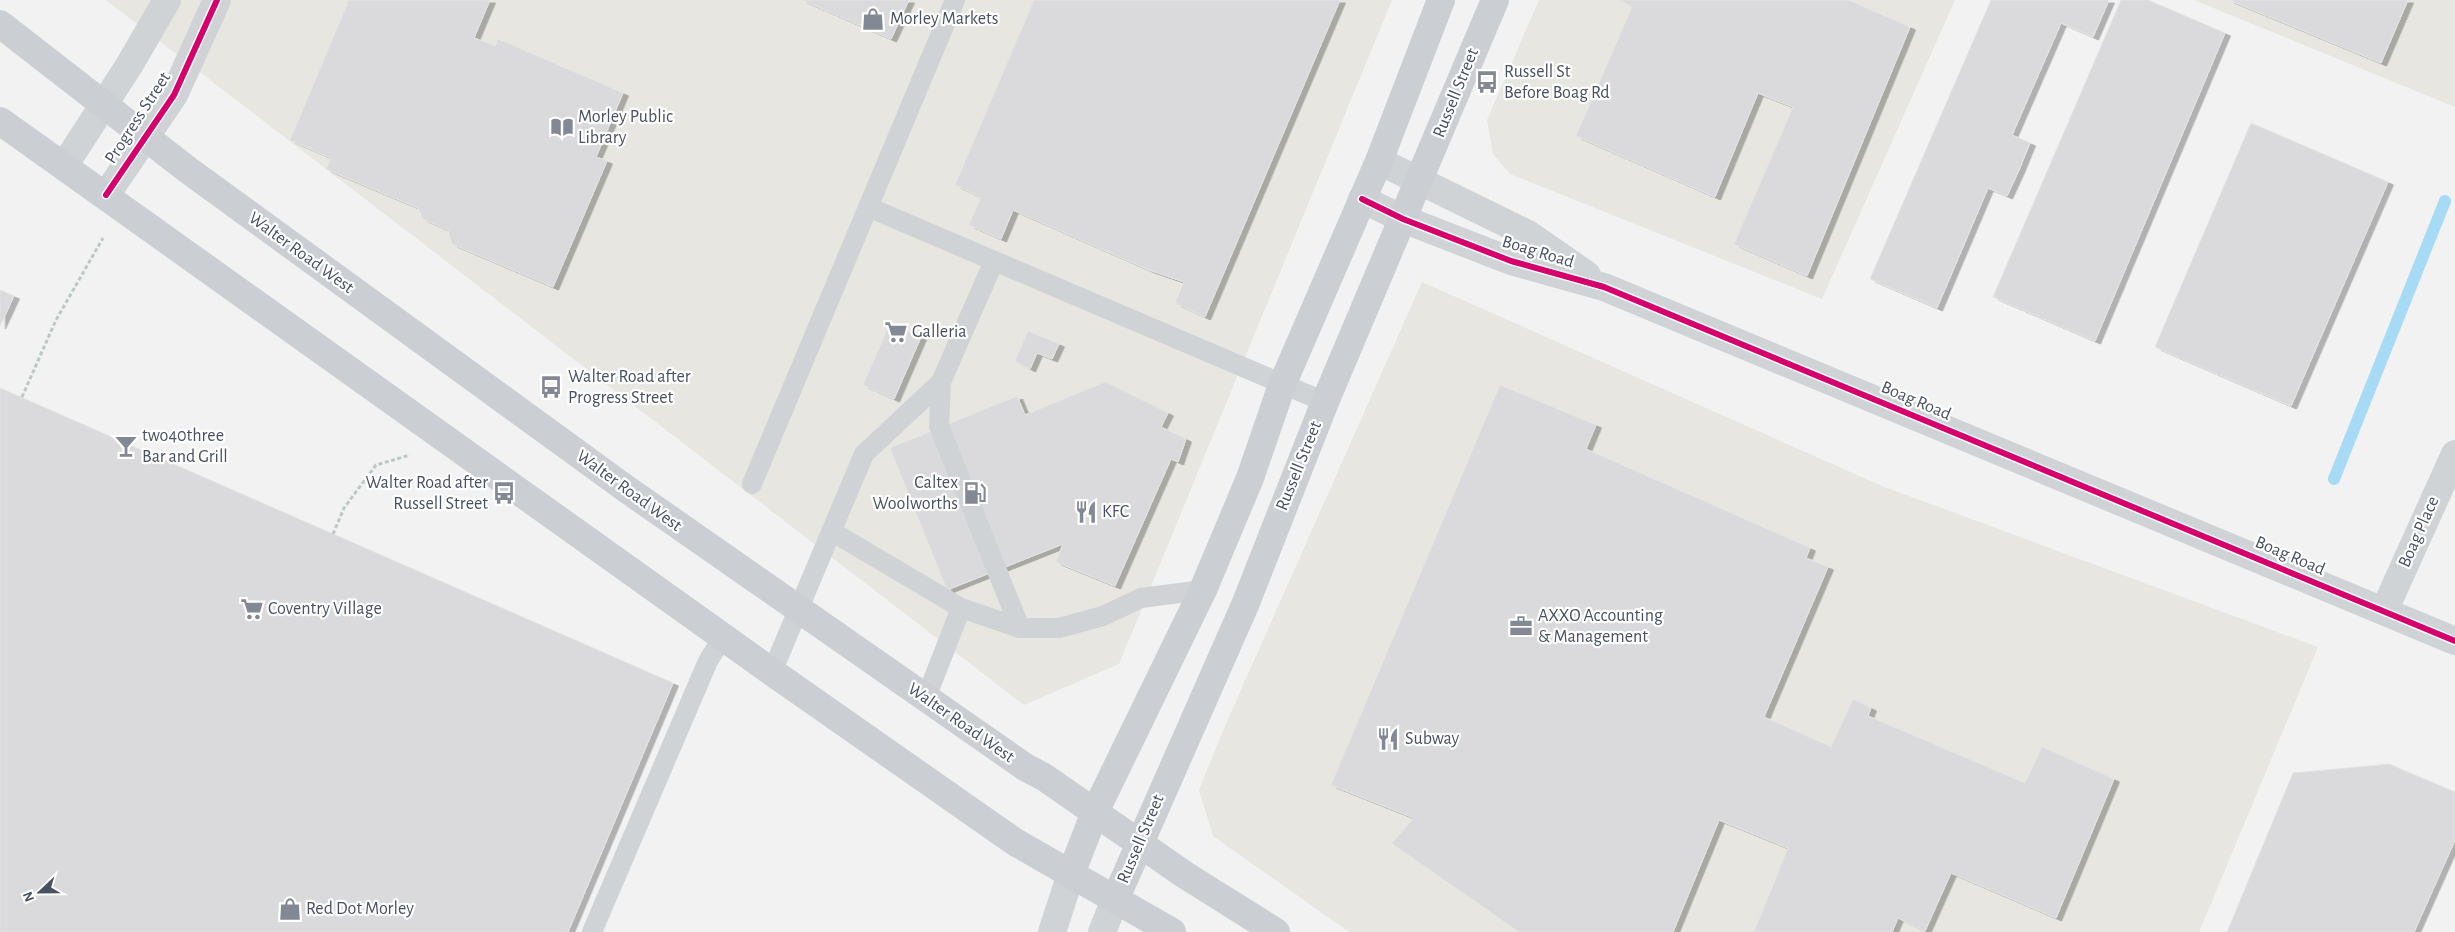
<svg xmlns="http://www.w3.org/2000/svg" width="2455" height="932" viewBox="0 0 2455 932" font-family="'Alegreya Sans',sans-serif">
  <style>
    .commercial { fill: #e7e6e0 }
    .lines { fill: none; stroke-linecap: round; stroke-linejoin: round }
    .stream { stroke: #a7daf4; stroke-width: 12 }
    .building { fill: #dadadd; stroke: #e4e4e5; filter: url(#shadow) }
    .path { stroke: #bcc8c7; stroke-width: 3; stroke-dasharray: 4 2.5; stroke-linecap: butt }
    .service { stroke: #d0d3d6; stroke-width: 20 }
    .minor { stroke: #d0d3d6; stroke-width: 28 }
    .tertiary { stroke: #d0d3d6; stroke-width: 28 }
    .primary { stroke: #cbced3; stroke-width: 28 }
    .cycleway-casing { stroke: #fff; stroke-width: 9 }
    .cycleway { stroke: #d6006c; stroke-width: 6 }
    .labels { text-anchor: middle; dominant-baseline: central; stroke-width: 4.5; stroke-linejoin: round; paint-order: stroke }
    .poi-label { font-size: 18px; fill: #475161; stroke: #fff; text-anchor: start }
    .street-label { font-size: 18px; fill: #475161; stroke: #fff }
  </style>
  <defs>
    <filter id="shadow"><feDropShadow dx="5.5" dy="3" stdDeviation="0" flood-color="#0004"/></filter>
  </defs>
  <rect width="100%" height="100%" fill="#f3f2f2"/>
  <!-- commercial -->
  <path class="commercial" d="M106,0H1392L1119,664L1024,705Z
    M1539,0H1955L1822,299L1510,174L1493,154L1487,120Z
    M2194,0H2455V107Z
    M1422,282L1882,486L2318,647L2199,932H1349L1213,836L1199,790L1225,726Z"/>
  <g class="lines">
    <!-- stream -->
    <path class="stream" d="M2334,479L2445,201"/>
  </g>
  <!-- building -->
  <path class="building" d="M349,0H490L474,38L495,46L498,39L623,93L596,157L607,161L553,287L452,244L448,230L423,219L418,208L326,169L331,158L290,140Z
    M802,0H909L891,39Z
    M1034,0H1340L1205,317L1175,303L1184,282L1149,270L1013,210L1001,239L969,225L981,197L955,185Z
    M1620,0H1848L1910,27L1807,276L1734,244L1793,107L1758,93L1715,197L1576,136L1632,7Z
    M1991,0H2109L2093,37L2061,23L2012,135L2030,143L2019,170L2007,196L1988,188L1937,308L1870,279Z
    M2121,0H2148L2225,33L2095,341L1993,297Z
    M2229,0H2408L2381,63Z
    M2251,123L2388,182L2291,406L2155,347Z
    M0,290L14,296L0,326Z
    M890,323L921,337L894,399L863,385Z
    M1028,331L1059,344L1052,359L1037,353L1030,369L1015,361Z
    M1105,382L1168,413L1161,427L1186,439L1178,462L1171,459L1115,586L1056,562L1063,544L947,590L890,448L1017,396L1025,415Z
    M1500,385L1596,425L1586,449L1810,548L1806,558L1828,567L1764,717L1831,747L1853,699L1871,708L1868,716L2025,783L2042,747L2114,779L2056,918L1951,873L1925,931L1898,918L1892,932H1754L1788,848L1719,820L1673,932H1519L1394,845L1392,843L1414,818L1331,785Z
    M0,388L673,683L568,932H0Z
    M2389,764L2455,792V840L2414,932H2227L2293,773Z"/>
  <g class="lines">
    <!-- path -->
    <path class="path" d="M22,397L56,320L103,238
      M333,534L344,508L376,465L410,455"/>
    <!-- service -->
    <path class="service" d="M868,207L1325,402
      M994,261L941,382L939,426L1020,628
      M752,484L955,0
      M831,531L961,608L1020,628H1059L1103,616L1141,598L1203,590
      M772,672L864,454L941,382
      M926,698L961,608
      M592,932L708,661L723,637"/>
    <!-- minor -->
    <path class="minor" d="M1379,161L1528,234L1587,275
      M64,166L130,64L167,0
      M106,195L174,95L217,0
      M1362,199L1403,219L1511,261L1604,287L2455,641
      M2384,611L2455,454"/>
    <!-- tertiary -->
    <path class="tertiary" d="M1052,932L1071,874
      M1102,932L1115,900"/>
    <!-- primary -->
    <path class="primary" d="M0,24L188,170L625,488L1025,767L1044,777L1185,875L1276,932
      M0,121L772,672L1015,842L1172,932
      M1071,874L1095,812L1203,590L1250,478L1282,385L1379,161L1441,0
      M1115,900L1245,605L1325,402L1495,0"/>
    <defs>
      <path id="cycleway" d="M106,195L174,95L217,0
        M1362,199L1403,219L1511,261L1604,287L2455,641"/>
    </defs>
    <!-- cycleway casing -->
    <use href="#cycleway" class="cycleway-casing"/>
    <!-- cycleway -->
    <use href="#cycleway" class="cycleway"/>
  </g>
  <!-- icons -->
  <defs>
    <symbol id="shop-bare" viewBox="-9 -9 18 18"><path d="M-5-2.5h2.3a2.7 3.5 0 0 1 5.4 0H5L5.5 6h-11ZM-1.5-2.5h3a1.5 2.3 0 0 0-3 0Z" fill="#838994" stroke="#fff" stroke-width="2.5" paint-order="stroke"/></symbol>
    <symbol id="bus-bare" viewBox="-9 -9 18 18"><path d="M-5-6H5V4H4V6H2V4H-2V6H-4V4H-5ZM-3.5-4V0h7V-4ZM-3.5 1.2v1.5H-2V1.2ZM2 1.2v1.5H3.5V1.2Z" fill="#838994" stroke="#fff" stroke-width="2.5" paint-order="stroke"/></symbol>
    <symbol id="library-bare" viewBox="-9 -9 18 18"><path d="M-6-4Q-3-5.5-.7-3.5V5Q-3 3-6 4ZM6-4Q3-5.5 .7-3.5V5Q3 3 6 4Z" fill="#838994" stroke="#fff" stroke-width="2.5" paint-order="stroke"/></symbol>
    <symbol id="supermarket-bare" viewBox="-9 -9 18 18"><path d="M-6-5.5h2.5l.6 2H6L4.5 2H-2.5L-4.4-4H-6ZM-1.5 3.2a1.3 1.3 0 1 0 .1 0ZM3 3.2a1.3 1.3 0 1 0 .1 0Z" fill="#838994" stroke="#fff" stroke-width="2.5" paint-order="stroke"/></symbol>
    <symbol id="bar-bare" viewBox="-9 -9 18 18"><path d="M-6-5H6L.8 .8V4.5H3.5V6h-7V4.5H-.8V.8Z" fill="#838994" stroke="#fff" stroke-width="2.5" paint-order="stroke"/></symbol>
    <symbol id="fuel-bare" viewBox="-9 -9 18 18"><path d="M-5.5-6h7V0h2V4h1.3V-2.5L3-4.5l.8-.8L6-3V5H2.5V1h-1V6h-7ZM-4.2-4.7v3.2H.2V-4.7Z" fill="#838994" stroke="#fff" stroke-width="2.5" paint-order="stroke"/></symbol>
    <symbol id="restaurant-bare" viewBox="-9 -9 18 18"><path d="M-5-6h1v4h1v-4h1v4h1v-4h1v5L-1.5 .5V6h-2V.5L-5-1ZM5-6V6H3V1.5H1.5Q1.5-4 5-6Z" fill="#838994" stroke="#fff" stroke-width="2.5" paint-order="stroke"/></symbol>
    <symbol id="office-bare" viewBox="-9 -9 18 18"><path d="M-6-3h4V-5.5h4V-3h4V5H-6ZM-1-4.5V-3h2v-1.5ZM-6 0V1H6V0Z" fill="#838994" stroke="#fff" stroke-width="2.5" paint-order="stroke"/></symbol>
  </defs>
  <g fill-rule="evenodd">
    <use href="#shop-bare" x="857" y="3" width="32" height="32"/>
    <use href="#bus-bare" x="1471" y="66" width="32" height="32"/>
    <use href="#library-bare" x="546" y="111" width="32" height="32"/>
    <use href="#supermarket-bare" x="880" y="316" width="32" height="32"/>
    <use href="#bus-bare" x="535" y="371" width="32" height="32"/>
    <use href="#bar-bare" x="110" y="430" width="32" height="32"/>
    <use href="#bus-bare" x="488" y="477" width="32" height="32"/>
    <use href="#fuel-bare" x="959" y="477" width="32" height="32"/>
    <use href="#restaurant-bare" x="1070" y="496" width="32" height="32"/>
    <use href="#supermarket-bare" x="236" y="593" width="32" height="32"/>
    <use href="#office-bare" x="1505" y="610" width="32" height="32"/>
    <use href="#restaurant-bare" x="1372" y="723" width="32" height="32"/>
    <use href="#shop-bare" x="274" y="893" width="32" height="32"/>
  </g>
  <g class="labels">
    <!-- poi labels -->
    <g class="poi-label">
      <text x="890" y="19">Morley Markets</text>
      <text x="1504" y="72">Russell St<tspan x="1504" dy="21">Before Boag Rd</tspan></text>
      <text x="578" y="117">Morley Public<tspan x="578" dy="21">Library</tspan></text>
      <text x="912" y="332">Galleria</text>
      <text x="568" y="377">Walter Road after<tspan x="568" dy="21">Progress Street</tspan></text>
      <text x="142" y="436">two40three<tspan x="142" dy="21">Bar and Grill</tspan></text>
      <text x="488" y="483" text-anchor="end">Walter Road after<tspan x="488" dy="21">Russell Street</tspan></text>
      <text x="958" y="483" text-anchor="end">Caltex<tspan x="958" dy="21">Woolworths</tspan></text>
      <text x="1102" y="512">KFC</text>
      <text x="268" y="609">Coventry Village</text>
      <text x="1538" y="616">AXXO Accounting<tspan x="1538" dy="21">&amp; Management</tspan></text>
      <text x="1405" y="739">Subway</text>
      <text x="306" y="909">Red Dot Morley</text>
    </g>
    <!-- street labels -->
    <g class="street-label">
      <text transform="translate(1456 93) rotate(-68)">Russell Street</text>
      <text transform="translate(138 118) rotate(-57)">Progress Street</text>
      <text transform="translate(1538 252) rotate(17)">Boag Road</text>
      <text transform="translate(301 253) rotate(36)">Walter Road West</text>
      <text transform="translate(1916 401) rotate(23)">Boag Road</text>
      <text transform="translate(1299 466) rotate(-68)">Russell Street</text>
      <text transform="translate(629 491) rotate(36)">Walter Road West</text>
      <text transform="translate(2419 532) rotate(-66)">Boag Place</text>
      <text transform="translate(2290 556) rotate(23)">Boag Road</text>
      <text transform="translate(961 723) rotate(35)">Walter Road West</text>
      <text transform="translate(1141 839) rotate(-67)">Russell Street</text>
    </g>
  </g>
  <!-- north arrow -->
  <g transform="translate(40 892) rotate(248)" stroke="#ffffff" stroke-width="4" paint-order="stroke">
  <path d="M0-4L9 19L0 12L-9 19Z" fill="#475161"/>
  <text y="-8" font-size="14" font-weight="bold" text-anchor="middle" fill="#475161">N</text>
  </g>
</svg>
